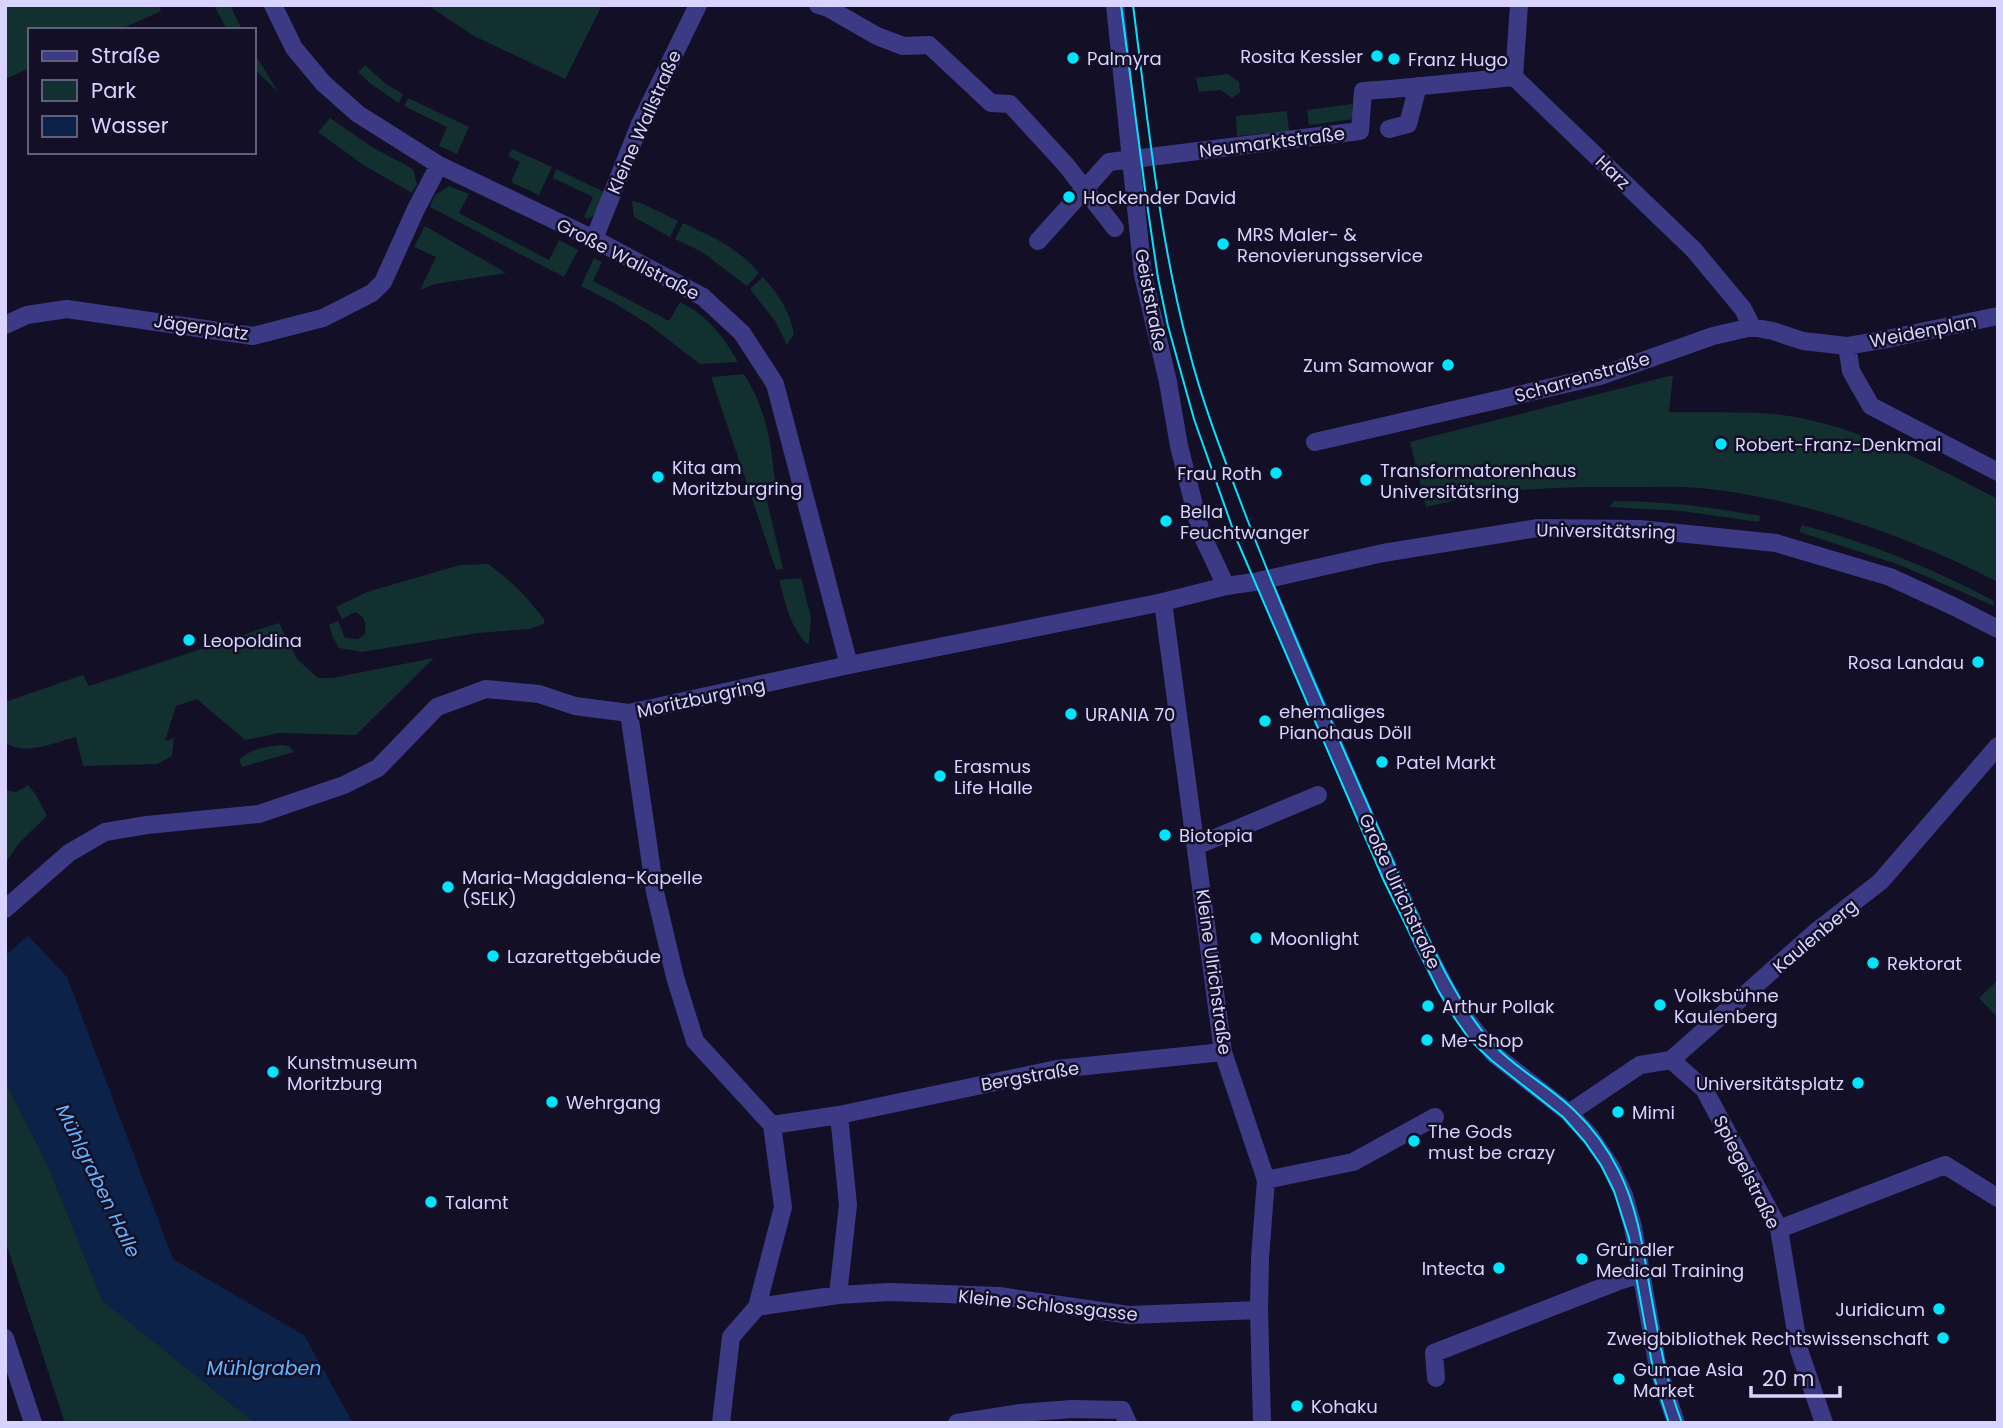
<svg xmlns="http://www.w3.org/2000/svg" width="2003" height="1428" viewBox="0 0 2003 1428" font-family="Poppins,sans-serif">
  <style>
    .green { fill: #12302f }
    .water { fill: #0c2248 }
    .pier { fill: #130f26 }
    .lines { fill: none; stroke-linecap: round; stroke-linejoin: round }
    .pedestrian { stroke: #3d3a85; stroke-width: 18 }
    .minor { stroke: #3d3a85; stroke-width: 18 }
    .tertiary { stroke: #3d3a85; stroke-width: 18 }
    .tram { stroke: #00e5ff; stroke-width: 2 }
    .poi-dot { fill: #00e5ff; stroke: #130f26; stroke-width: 2.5 }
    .labels { text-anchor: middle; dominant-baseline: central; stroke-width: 5; stroke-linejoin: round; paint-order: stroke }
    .poi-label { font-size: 18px; fill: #d9d4ff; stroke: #130f26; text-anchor: start }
    .street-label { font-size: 18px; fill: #d9d4ff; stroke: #130f26 }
    .water-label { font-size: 19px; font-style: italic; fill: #62b6ff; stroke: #130f26 }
  </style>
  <rect width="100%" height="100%" fill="#130f26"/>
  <!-- green -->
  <path class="green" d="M5,5H159L161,11L119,30H30V68L5,79Z
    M214,5H230L242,30H227Z
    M427,5H602L565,79L474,36Z
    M254,52L278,92L254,69Z
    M365,65L386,84L403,94L399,103L371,84L358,72Z
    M1228,74L1239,82L1240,92L1232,98L1221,90L1199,92L1196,78Z
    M408,98L469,127L457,154L439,146L447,127L404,106Z
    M1352,104L1354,119L1309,125L1307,110Z
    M1287,111L1289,131L1237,136L1236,116Z
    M330,118L372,147L413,169L417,184L412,193L365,166L318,132Z
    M512,149L552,167L539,195L511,182L520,162L508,156Z
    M556,169L606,193L600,212L588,219L584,217L593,197L553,178Z
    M449,186L469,194L459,213L549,260L559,240L578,250L564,277L430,207L435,195Z
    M632,201L641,203L678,221L670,237L634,217Z
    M683,223C714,238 736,246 759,273L747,286L702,252L675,239Z
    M425,226L506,273L435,284L420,290L436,257L414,247Z
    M594,258L602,262L593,281L669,321L680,302C706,314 724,337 738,362L700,364L648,324L616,304L581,286Z
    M763,277C778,294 790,311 794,334L787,345L775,321L750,289Z
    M744,374C767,412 770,438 775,481L763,484L783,569L776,570L711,377Z
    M1673,375L1669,412C1705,413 1747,411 1782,415C1859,426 1930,464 1998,499V582C1908,536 1801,498 1700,488C1676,486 1651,487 1626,487C1582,487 1537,487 1494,493C1471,496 1448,502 1426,507L1410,442Z
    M1614,501C1663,501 1712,507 1760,516L1759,522L1682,511L1609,507Z
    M1802,525C1869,543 1933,568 1994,601V606L1900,565L1799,532Z
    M488,564C512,581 526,596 544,619V624L529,629L477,633L362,652L339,648L333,638L329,625L338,621L345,638L358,639L365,634C366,623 366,617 355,612L342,619L336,607L367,592L460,565Z
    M801,578L811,617L809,643L807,644C789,625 786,604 779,580Z
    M279,623L297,659L318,678H332L434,658L356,735L279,733L245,740L197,699L176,706L165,741L174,738L172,756L157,764L83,766L76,737C55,742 24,757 5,742V702L83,675L89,686Z
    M282,745L289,746L294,752L242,767L239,760C252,748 264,747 282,745Z
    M28,785L36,795L47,816L20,842L5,863V790L16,792Z
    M1998,980V1018L1979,998Z
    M5,1080L46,1161L102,1300L255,1423H65L5,1240Z"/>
  <!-- water -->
  <path class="water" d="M5,911L67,977L173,1259L304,1335L353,1423H255L102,1300L46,1161L5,1080Z"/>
  <!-- pier -->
  <path class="pier" d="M5,907L31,933L5,956Z"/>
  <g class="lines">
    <!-- pedestrian -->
    <path class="pedestrian" d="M1066,165L1115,228
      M594,239L640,124
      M1038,241L1109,162L1360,131L1363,91L1391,89"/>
    <!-- minor -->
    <path class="minor" d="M273,5L294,48L323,83L358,114L439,165L594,239L703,297L742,333L775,384L849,665
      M818,5L828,8L877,36L903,46L929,45L991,103L1010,104L1066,165
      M1115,5L1143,275L1168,382L1179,446L1201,533L1226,586
      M1519,5L1514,77L1694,250L1743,309L1752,327
      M1391,89L1514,77
      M640,124L698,5
      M1389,129L1408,124L1418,86
      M5,325L27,315L67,309L253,336L323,318L372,293L383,282L416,209L439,165
      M1847,346L1851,371L1871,406L1998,472
      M1315,442L1600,376L1713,336L1752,327L1773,331L1803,341L1847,346L1882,340L1998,316
      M1263,580L1366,819L1423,944L1456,1007L1495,1055L1569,1113L1590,1136L1611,1167L1624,1195L1633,1227L1658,1368L1676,1423
      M1163,602L1223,1052L1266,1180L1260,1258L1259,1310L1262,1423
      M629,713L655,892L675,977L695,1041L772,1125L783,1207L757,1307L731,1337L721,1423
      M1196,846L1318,795
      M1671,1060L1704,1089L1779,1229L1799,1350L1824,1423
      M1569,1113L1640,1065L1671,1060L1818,930L1880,882L1998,746
      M839,1115L1057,1069L1223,1052
      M772,1125L839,1115L848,1205L838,1295
      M1266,1180L1353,1162L1435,1117
      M1779,1229L1945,1165L1998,1198
      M757,1307L838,1295L890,1292L999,1296L1129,1315L1259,1310
      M1436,1378L1434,1353L1616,1282L1641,1274
      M957,1423L1020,1413L1072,1409L1122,1410L1128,1423"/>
    <!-- tertiary -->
    <path class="tertiary" d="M5,909L69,853L105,832L147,825L259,814L344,785L378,768L437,707L486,689L539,694L575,706L629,713L849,665L1163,602L1226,586L1254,582L1383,553L1538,528L1639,529L1776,543L1890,577L1955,607L1998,629
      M5,1338L33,1423"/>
    <!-- tram -->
    <path class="tram" d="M1121,5L1146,197L1158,278L1168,326L1194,419L1236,538L1384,881L1438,990L1456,1020L1470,1040L1491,1060L1563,1117L1585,1142L1601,1165L1614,1191L1629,1238L1655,1380L1669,1423
      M1133,5C1148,121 1159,238 1189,350C1203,405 1224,458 1244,511C1292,636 1348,759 1402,882C1426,933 1455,1002 1493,1044C1517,1070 1550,1086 1575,1111C1593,1128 1608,1149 1619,1171C1636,1205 1642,1241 1648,1278C1657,1327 1664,1376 1682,1423"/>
  </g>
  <!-- markers -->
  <g class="poi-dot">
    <circle cx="1377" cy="56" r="7"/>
    <circle cx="1073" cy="58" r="7"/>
    <circle cx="1394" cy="59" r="7"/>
    <circle cx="1069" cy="197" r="7"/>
    <circle cx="1223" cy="244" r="7"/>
    <circle cx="1448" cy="365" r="7"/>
    <circle cx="1721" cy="444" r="7"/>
    <circle cx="1276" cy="473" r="7"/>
    <circle cx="658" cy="477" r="7"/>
    <circle cx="1366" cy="480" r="7"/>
    <circle cx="1166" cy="521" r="7"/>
    <circle cx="189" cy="640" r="7"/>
    <circle cx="1978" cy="662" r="7"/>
    <circle cx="1071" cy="714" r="7"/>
    <circle cx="1265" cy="721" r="7"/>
    <circle cx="1382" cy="762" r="7"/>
    <circle cx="940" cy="776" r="7"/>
    <circle cx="1165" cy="835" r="7"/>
    <circle cx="448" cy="887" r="7"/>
    <circle cx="1256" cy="938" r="7"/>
    <circle cx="493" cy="956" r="7"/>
    <circle cx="1873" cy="963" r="7"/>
    <circle cx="1660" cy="1005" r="7"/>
    <circle cx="1428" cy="1006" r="7"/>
    <circle cx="1427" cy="1040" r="7"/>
    <circle cx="273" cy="1072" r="7"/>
    <circle cx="1858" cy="1083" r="7"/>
    <circle cx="552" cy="1102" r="7"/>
    <circle cx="1618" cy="1112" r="7"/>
    <circle cx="1414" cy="1141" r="7"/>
    <circle cx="431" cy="1202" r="7"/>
    <circle cx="1582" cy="1259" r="7"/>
    <circle cx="1499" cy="1268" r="7"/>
    <circle cx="1939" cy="1309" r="7"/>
    <circle cx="1943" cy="1338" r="7"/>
    <circle cx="1619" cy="1379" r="7"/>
    <circle cx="1297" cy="1406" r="7"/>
  </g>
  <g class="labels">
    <!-- poi labels -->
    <g class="poi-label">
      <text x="1363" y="56" text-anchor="end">Rosita Kessler</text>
      <text x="1087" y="58">Palmyra</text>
      <text x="1408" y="59">Franz Hugo</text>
      <text x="1083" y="197">Hockender David</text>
      <text x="1237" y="234">MRS Maler- &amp;<tspan x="1237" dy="21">Renovierungsservice</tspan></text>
      <text x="1434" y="365" text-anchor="end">Zum Samowar</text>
      <text x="1735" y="444">Robert-Franz-Denkmal</text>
      <text x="672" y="467">Kita am<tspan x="672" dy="21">Moritzburgring</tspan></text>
      <text x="1380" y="470">Transformatorenhaus<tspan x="1380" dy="21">Universitätsring</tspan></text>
      <text x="1262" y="473" text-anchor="end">Frau Roth</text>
      <text x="1180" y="511">Bella<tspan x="1180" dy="21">Feuchtwanger</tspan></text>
      <text x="203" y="640">Leopoldina</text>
      <text x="1964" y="662" text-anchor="end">Rosa Landau</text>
      <text x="1279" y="711">ehemaliges<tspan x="1279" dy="21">Pianohaus Döll</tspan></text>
      <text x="1085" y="714">URANIA 70</text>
      <text x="1396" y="762">Patel Markt</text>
      <text x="954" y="766">Erasmus<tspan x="954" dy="21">Life Halle</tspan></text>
      <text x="1179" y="835">Biotopia</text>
      <text x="462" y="877">Maria-Magdalena-Kapelle<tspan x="462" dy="21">(SELK)</tspan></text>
      <text x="1270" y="938">Moonlight</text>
      <text x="507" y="956">Lazarettgebäude</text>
      <text x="1887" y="963">Rektorat</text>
      <text x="1674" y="995">Volksbühne<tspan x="1674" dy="21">Kaulenberg</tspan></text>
      <text x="1442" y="1006">Arthur Pollak</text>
      <text x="1441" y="1040">Me-Shop</text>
      <text x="287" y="1062">Kunstmuseum<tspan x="287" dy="21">Moritzburg</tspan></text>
      <text x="1844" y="1083" text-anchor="end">Universitätsplatz</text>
      <text x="566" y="1102">Wehrgang</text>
      <text x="1632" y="1112">Mimi</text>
      <text x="1428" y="1131">The Gods<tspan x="1428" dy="21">must be crazy</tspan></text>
      <text x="445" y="1202">Talamt</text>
      <text x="1596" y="1249">Gründler<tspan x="1596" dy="21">Medical Training</tspan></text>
      <text x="1485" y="1268" text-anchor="end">Intecta</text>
      <text x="1925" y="1309" text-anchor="end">Juridicum</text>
      <text x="1929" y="1338" text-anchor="end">Zweigbibliothek Rechtswissenschaft</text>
      <text x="1633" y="1369">Gumae Asia<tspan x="1633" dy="21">Market</tspan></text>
      <text x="1311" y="1406">Kohaku</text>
    </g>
    <!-- street labels -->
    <g class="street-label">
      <text transform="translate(644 122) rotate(-66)">Kleine Wallstraße</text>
      <text transform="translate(1272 142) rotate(-7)">Neumarktstraße</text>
      <text transform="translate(1613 172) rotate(44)">Harz</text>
      <text transform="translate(628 259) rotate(27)">Große Wallstraße</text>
      <text transform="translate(1151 300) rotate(79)">Geiststraße</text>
      <text transform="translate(201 327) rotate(8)">Jägerplatz</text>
      <text transform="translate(1923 331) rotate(-11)">Weidenplan</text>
      <text transform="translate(1582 377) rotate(-16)">Scharrenstraße</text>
      <text transform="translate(1606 531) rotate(1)">Universitätsring</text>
      <text transform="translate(701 698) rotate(-12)">Moritzburgring</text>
      <text transform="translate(1400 891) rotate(65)">Große Ulrichstraße</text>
      <text transform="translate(1815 936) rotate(-40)">Kaulenberg</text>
      <text transform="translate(1214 972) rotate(82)">Kleine Ulrichstraße</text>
      <text transform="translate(1030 1076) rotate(-10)">Bergstraße</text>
      <text transform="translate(1747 1172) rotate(63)">Spiegelstraße</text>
      <text transform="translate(1048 1305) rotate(6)">Kleine Schlossgasse</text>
    </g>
    <!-- water labels -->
    <g class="water-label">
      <text transform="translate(98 1181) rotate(64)">Mühlgraben Halle</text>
      <text x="264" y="1368">Mühlgraben</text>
    </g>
  </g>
  <!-- border -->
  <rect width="2003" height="1428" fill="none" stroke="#d9d4ff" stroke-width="14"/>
  <!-- legend -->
  <rect x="28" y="28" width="228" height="126" fill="#130f26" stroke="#625e7d" stroke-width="2"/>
  <rect x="42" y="51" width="35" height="10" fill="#3d3a85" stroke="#625e7d" stroke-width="2"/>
  <text x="91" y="63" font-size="21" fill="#d9d4ff">Straße</text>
  <rect x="42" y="80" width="35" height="21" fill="#12302f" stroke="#625e7d" stroke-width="2"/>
  <text x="91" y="98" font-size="21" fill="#d9d4ff">Park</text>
  <rect x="42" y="116" width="35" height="21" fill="#0c2248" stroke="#625e7d" stroke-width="2"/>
  <text x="91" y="133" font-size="21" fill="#d9d4ff">Wasser</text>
  <!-- scale -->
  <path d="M1751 1386v10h89v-10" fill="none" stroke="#d9d4ff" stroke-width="3.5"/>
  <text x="1762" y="1386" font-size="21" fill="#d9d4ff" stroke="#130f26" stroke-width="5" paint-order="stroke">20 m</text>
</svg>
